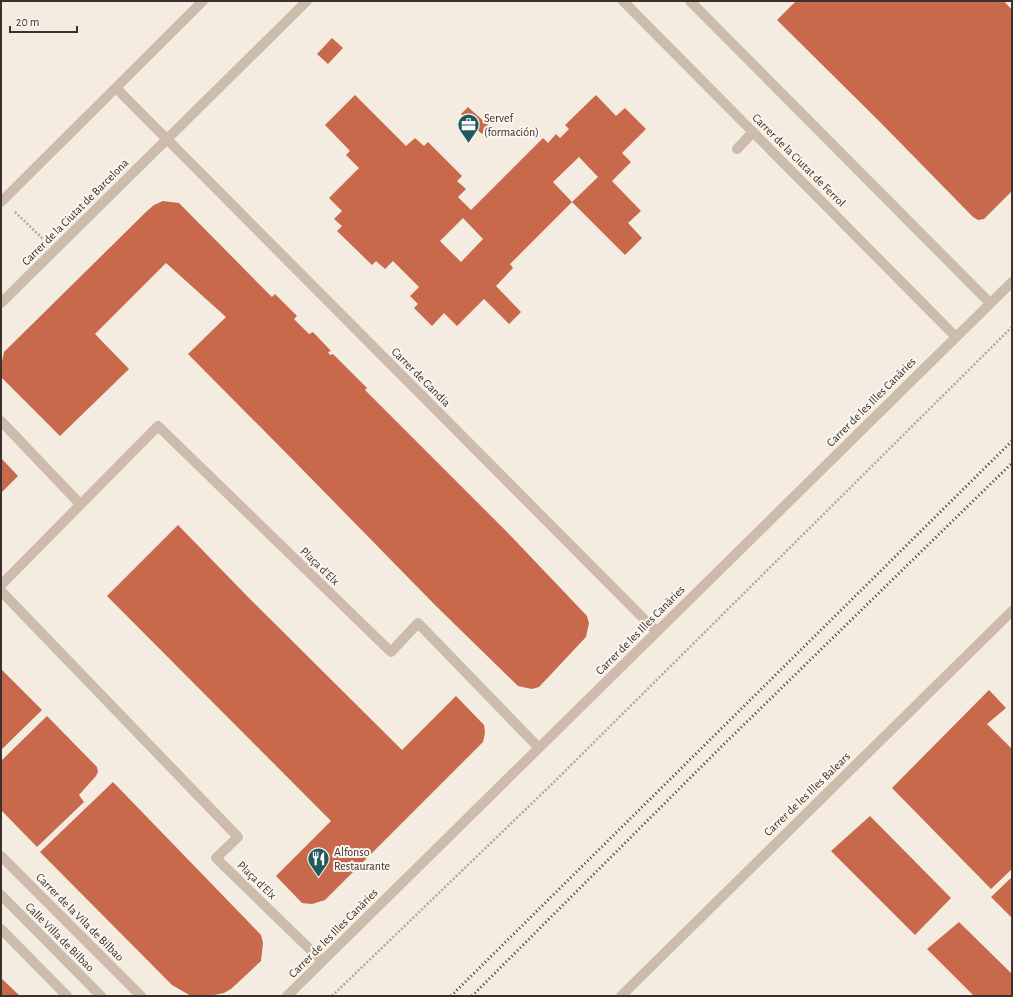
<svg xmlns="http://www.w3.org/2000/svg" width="1013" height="997" viewBox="0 0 1013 997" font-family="'Alegreya Sans',sans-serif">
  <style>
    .building { fill: #c8694b; fill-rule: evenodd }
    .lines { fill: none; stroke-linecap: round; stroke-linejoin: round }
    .path { stroke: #b9a596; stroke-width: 2.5; stroke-dasharray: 2 2; stroke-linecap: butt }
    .minor { stroke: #cdbbac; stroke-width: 10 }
    .rail { stroke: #3b302b; stroke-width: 3; stroke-dasharray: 1 3; stroke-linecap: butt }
    .labels { text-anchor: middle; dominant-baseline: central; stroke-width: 4; stroke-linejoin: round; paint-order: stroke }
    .poi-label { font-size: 12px; fill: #3b302b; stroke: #fbf5ee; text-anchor: start }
    .street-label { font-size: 12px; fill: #3b302b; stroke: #fbf5ee }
  </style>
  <rect width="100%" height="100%" fill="#f4ebe1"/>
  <!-- building -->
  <path class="building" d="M796,1H1004L1012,10V191L984,219L978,220L973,217L880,122L777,20Z
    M332,38L343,48L328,64L317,54Z
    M355,95L406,146L415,138L424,146L428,142L462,176L457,181L466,189L458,197L471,210L543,138L548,143L556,134L560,138L569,129L565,125L596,95L616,116L625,108L646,129L622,153L631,162L612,181L641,211L628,223L642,238L625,255L572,202L598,177L579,157L553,182L572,202L510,264L513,268L496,286L521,312L509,324L484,299L457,326L444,313L432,326L414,308L418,304L410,296L419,287L393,261L385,269L376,261L372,265L337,231L342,226L334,219L342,211L329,198L359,168L346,155L350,151L325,125ZM463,218L483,239L461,262L440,241Z
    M468,107L489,126L482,134L461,114Z
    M163,201L179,203L261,286L272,297L275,294L297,316L294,319L309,334L313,332L331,351L328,352L330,355L333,354L367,388L365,390L507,532L587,616L589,623L586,637L539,687L532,689L518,686L435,605L295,462L188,354L226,317L166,263L95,334L129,369L60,436L2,378L1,366L4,352L147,211L154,205Z
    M1,458L18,476L1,493Z
    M178,525L248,597L402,750L456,696L484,725L485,733L483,742L325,900L312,904L302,903L276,876L331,821L107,596Z
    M1,669L42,710L1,750Z
    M989,690L1006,708L987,724L1012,749V869L991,889L892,788Z
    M47,716L97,767L98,772L96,776L79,795L84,802L37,847L1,810V761Z
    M113,782L261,935L263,943L261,961L231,989L224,993L209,996H191L172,985L40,852Z
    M870,816L951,898L915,935L831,851Z
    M1012,877V918L991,897Z
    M959,922L1012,974V996H974L927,949Z
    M1,978L20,996H1Z"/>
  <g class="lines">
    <!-- path -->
    <path class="path" d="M15,212L43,239
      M332,996L553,783L1012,327"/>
    <!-- minor -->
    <path class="minor" d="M623,1L956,337
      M690,1L990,303
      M116,88L657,632
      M737,149L753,132
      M1,202L203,1
      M1,303L307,1
      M1,421L80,504
      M1,585L158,426L391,652L418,623L539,748
      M1,591L238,837L216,858L322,961
      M1,856L141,996
      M1,895L101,996
      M1,929L67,996
      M287,996L1012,282
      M621,996L1012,611"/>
    <!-- rail -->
    <path class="rail" d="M451,996L1012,441
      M472,996L721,747L1012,463"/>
  </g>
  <!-- icons -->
  <defs>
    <symbol id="office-pin" viewBox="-11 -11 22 30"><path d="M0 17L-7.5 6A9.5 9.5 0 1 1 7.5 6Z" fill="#1f5a5e" stroke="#fbf5ee"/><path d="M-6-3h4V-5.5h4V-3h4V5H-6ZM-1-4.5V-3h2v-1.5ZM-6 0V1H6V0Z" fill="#fff"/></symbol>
    <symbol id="restaurant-pin" viewBox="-11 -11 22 30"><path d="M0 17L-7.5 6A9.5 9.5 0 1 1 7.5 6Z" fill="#1f5a5e" stroke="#fbf5ee"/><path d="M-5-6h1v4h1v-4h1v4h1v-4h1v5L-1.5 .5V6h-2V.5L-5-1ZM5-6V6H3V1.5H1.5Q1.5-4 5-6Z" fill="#fff"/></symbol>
  </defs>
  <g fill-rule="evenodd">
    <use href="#office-pin" x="456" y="112" width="25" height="34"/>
    <use href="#restaurant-pin" x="306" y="846" width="25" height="34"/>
  </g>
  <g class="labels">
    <!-- poi labels -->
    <g class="poi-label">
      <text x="484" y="118">Servef<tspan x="484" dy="14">(formación)</tspan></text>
      <text x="334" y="852">Alfonso<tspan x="334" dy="14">Restaurante</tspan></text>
    </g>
    <!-- street labels -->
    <g class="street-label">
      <text transform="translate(799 160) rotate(45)">Carrer de la Ciutat de Ferrol</text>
      <text transform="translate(75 212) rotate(-45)">Carrer de la Ciutat de Barcelona</text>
      <text transform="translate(421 377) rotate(45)">Carrer de Gandia</text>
      <text transform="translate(871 402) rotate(-45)">Carrer de les Illes Canàries</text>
      <text transform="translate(320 566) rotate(44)">Plaça d'Elx</text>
      <text transform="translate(640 630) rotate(-45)">Carrer de les Illes Canàries</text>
      <text transform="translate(807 794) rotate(-44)">Carrer de les Illes Balears</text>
      <text transform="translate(257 880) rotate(44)">Plaça d'Elx</text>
      <text transform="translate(80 917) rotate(45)">Carrer de la Vila de Bilbao</text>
      <text transform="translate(333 933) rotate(-45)">Carrer de les Illes Canàries</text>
      <text transform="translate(60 937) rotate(45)">Calle Villa de Bilbao</text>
    </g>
  </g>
  <!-- border -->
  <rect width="1013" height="997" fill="none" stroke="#3b302b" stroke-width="4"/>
  <!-- scale -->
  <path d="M10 26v6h67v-6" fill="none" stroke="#3b302b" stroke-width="2"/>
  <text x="16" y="26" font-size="12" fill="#3b302b" stroke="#fbf5ee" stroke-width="3" paint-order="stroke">20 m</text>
</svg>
